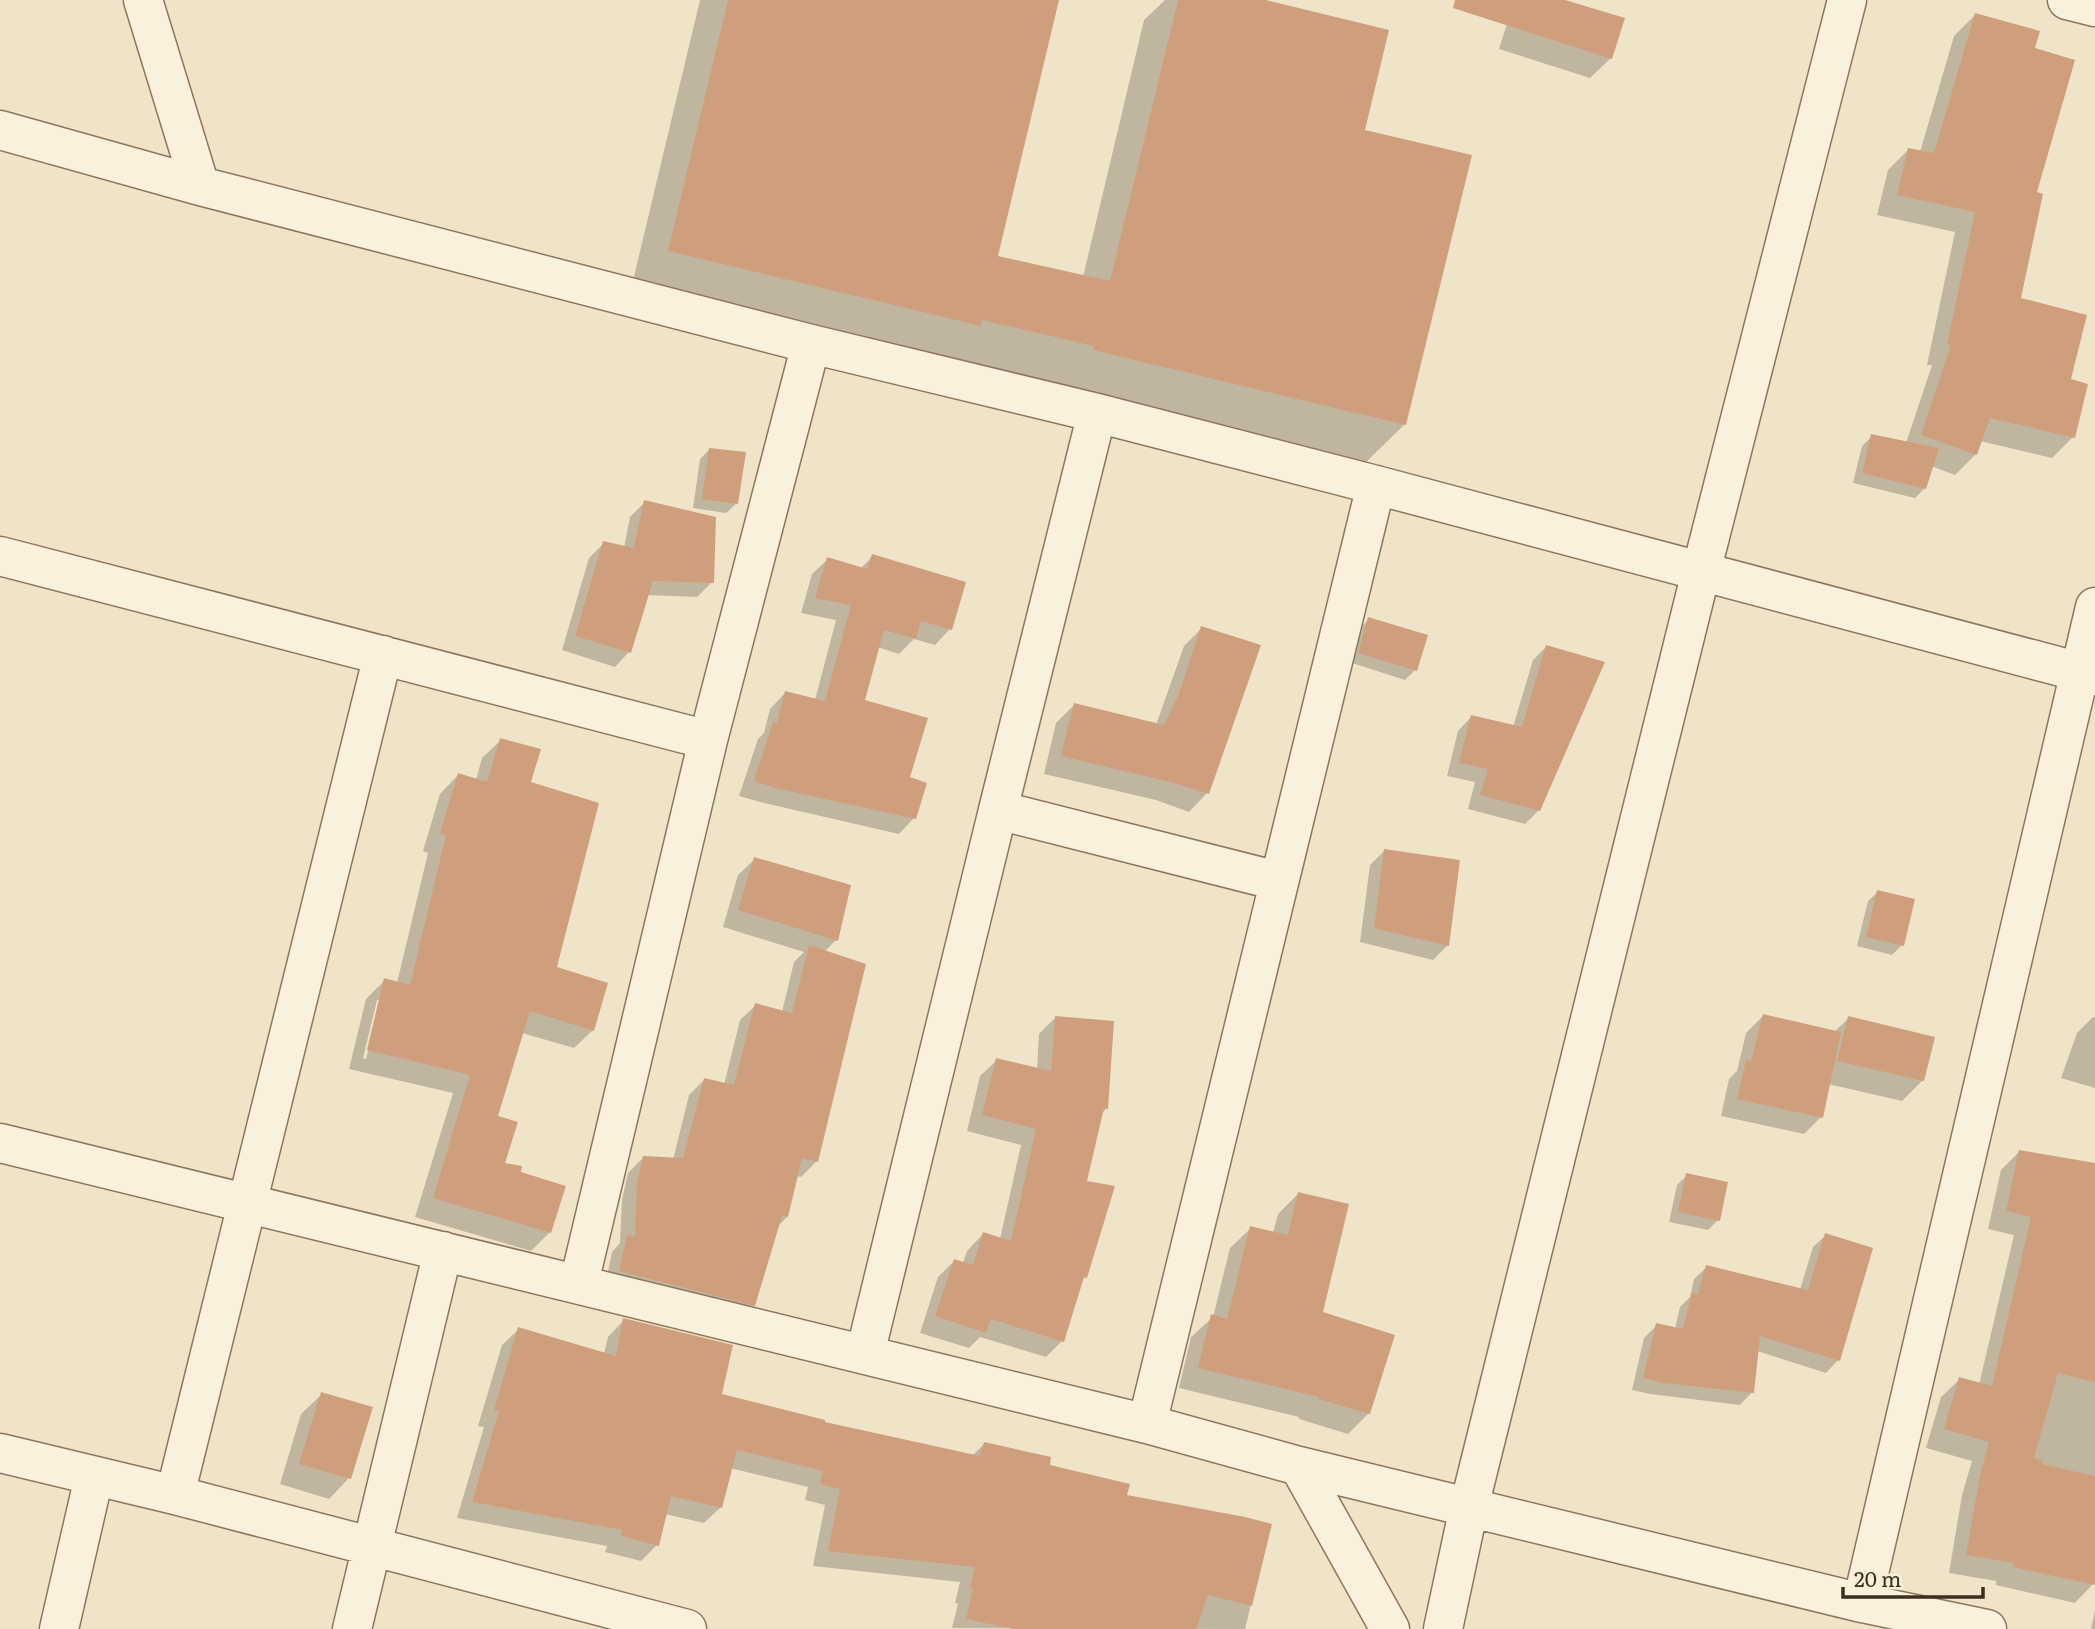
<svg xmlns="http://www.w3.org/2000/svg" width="2095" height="1629" viewBox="0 0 2095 1629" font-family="Literata,serif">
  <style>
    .shadow { fill: #0003; fill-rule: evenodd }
    .building { fill: #cf9f7d }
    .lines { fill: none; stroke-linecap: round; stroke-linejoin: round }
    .minor-casing { stroke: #8d765c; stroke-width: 41 }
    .minor { stroke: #faf1dc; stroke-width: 38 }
  </style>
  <rect width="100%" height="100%" fill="#f0e4c8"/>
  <!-- shadow -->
  <path class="shadow" d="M700,0H1057L996,257L1083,277L1144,20L1165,0H1259L1405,424L1366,462L631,289Z
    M1522,0H1560L1611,58L1590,78L1499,49L1511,11Z
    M1975,15L2032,50L2035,193L2019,300L2073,437L2052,458L1980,441L1976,454L1955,475L1931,466L1925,488L1915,498L1853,483L1862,446L1872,436L1906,443L1932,365H1927L1955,232L1877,215L1888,170L1909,149L1920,152L1954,36Z
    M710,449L736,504L726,513L693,508L700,459Z
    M645,502L712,582L697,597L647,595L629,652L615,667L562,650L589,558L604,543L624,548L630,517Z
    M873,556L950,629L935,645L914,639L899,654L877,647L863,701L908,779L914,818L899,834L760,802L739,796L758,739L764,733L770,709L785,693L815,700L836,620L801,613L812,574L828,559L860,569Z
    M1369,619L1415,670L1405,680L1349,662L1359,629Z
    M1202,628L1207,793L1189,812L1156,800L1044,774L1056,723L1074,705L1156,725L1184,646Z
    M1546,647L1539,810L1525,824L1468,809L1475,782L1447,776L1458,731L1471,717L1513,727L1533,660Z
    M501,740L529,783L555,969L593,1030L574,1048L522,1033L496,1117L503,1164L519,1173L550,1232L531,1251L415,1217L453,1093L349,1069L366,999L385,980L397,983L428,853L423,851L440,794L458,775L476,780L482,758ZM377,1000H381L366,1059L363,1058Z
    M1385,850L1448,945L1433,960L1360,942L1370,865Z
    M755,859L836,940L824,952L816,1162L801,1177L796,1176L787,1217L777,1227L754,1305L738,1320L605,1286L612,1252L620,1243L622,1200L628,1173L643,1158L673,1160L689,1095L704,1080L724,1085L740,1020L756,1005L782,1012L794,962L804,952L723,927L738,875Z
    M1878,892L1902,945L1892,955L1857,946L1868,901Z
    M1763,1016L1834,1032L1849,1018L1923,1080L1902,1101L1828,1084L1821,1117L1804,1134L1721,1116L1729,1079L1737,1071L1746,1033Z
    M2093,1017L2095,1018V1088L2061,1078L2077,1033Z
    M1055,1018L1107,1108L1101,1114L1085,1182V1277L1081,1282L1062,1341L1046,1357L980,1337L969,1348L920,1333L938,1277L954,1261L963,1263L967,1251L983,1234L1000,1239L1021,1145L967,1131L980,1076L997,1060L1037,1069L1039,1034Z
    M2020,1151L2095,1179V1576L2093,1584L2075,1603L1996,1585V1581L1949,1573L1962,1495L1972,1461L1926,1448L1941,1397L1960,1379L1979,1385L2014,1235L1988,1229L2001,1170Z
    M1687,1175L1718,1220L1708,1230L1669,1222L1677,1185Z
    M1298,1194L1321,1313L1369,1413L1348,1434L1299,1419V1417L1179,1388L1191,1337L1213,1317L1230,1248L1251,1228L1273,1233L1278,1214Z
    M1826,1235L1838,1360L1826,1373L1757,1351L1752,1392L1740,1405L1650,1394L1632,1390L1644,1338L1657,1325L1675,1329L1680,1307L1690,1297L1694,1279L1707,1267L1800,1290L1813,1247Z
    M624,1320L720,1395L823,1423L972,1456L984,1444L1125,1497L1270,1526L1245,1629L952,1628L958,1604L955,1603L960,1582L813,1566L825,1505L805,1500L808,1487L730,1468L721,1507L704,1523L665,1514L657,1545L641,1561L605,1552L607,1546L457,1518L484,1427L478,1426L502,1345L519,1329L604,1354L608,1337Z
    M322,1394L349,1478L329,1499L280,1484L301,1414Z
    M2095,1610V1629H2091Z"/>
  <!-- building -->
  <path class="building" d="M728,0H1059L998,256L1110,281L1178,0H1266L1389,30L1365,130L1472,155L1406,425L1093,350L1094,346L982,320L981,326L668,251Z
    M1455,0H1565L1625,18L1612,59L1453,8Z
    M1975,13L2040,31L2035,48L2075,60L2037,192L2043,194L2021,298L2087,315L2071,379L2088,384L2075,438L1990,418L1977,455L1921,435L1951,345L1947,344L1975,212L1897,195L1908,148L1934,153Z
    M1871,434L1939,448L1926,489L1862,473Z
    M709,448L746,452L738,504L702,499Z
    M644,500L716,517L714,583L653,581L631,653L575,636L603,541L634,548Z
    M872,554L966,582L952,630L921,621L916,639L884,630L865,700L928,718L910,777L927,783L916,819L775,788L754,781L773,722L777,723L785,691L825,701L851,605L815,598L827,557L867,569Z
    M1368,617L1428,635L1417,671L1358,653Z
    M1201,626L1261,645L1209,794L1174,783L1061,756L1074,703L1164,725L1179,694Z
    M1546,645L1605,662L1540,811L1480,795L1488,769L1459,763L1471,715L1522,727Z
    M500,738L541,749L531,782L599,803L557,967L608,983L594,1031L530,1011L498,1116L518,1122L505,1163L522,1166L521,1172L566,1186L551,1233L433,1198L470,1075L367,1050L384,978L410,985L446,835L440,833L458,773L487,782Z
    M1384,849L1460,860L1449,946L1374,928Z
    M754,857L851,885L838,941L738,910Z
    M1877,890L1915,899L1904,946L1866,937Z
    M809,945L866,964L818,1162L802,1158L788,1217L782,1216L755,1306L619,1271L627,1235L635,1236L637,1183L643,1156L683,1158L704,1078L734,1085L755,1003L792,1013Z
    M1763,1014L1841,1032L1823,1118L1737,1099L1746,1060L1751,1061Z
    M1055,1016L1114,1021L1108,1109L1104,1108L1087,1181L1115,1186L1087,1278L1084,1277L1064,1342L991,1319L986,1333L935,1316L954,1259L973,1265L983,1232L1011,1241L1036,1129L982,1115L996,1058L1051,1071Z
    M1848,1016L1935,1037L1924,1081L1837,1061Z
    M2019,1150L2095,1163V1382L2058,1373L2034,1458L2043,1461L2042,1464L2095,1476V1585L2013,1567L2014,1563L1966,1555L1980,1475L1989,1442L1944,1429L1959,1377L1992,1386L2031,1217L2006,1211Z
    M1686,1173L1728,1182L1720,1221L1678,1212Z
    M1298,1192L1349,1204L1323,1312L1395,1335L1370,1414L1318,1399L1319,1397L1198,1368L1211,1314L1227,1319L1250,1226L1288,1235Z
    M1825,1233L1873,1248L1840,1361L1760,1336L1754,1393L1663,1383L1643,1378L1656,1323L1683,1329L1692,1293L1698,1294L1706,1265L1808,1290Z
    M623,1318L733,1345L722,1394L825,1420V1422L980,1456L984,1442L1051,1457L1050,1465L1130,1484L1127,1495L1245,1517L1272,1524L1252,1606L1208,1595L1196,1629H1013L966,1619L973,1588L970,1587L975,1567L828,1551L840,1489L820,1484L823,1471L737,1450L722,1508L671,1496L659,1546L621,1536L622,1530L472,1502L499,1411L494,1410L518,1327L616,1356Z
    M321,1392L373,1407L351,1479L299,1464Z"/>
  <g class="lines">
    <defs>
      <path id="minor" d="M143,0L200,186
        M2067,0L2095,7
        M0,130L200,186L811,344L1097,413L1376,485L2095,676
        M0,556L708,740
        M998,810L1097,413
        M0,1143L1147,1424L1299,1466L1862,1603L1987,1629
        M579,1283L708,740L811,344
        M865,1354L998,810L1278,881
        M1147,1424L1376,485
        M0,1453L175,1495L687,1629
        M1299,1466L1390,1629
        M175,1495L383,655
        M1862,1603L2095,607
        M59,1629L94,1477
        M352,1629L443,1251
        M1443,1629L1469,1507L1701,572L1847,0"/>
    </defs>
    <!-- minor casing -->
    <use href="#minor" class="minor-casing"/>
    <!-- minor -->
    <use href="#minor" class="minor"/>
  </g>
  <!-- scale -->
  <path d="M1843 1587v10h140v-10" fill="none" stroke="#3d2e20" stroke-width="3.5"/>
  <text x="1854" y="1587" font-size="21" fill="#3d2e20" stroke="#f7eed8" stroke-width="5" paint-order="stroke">20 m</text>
</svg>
